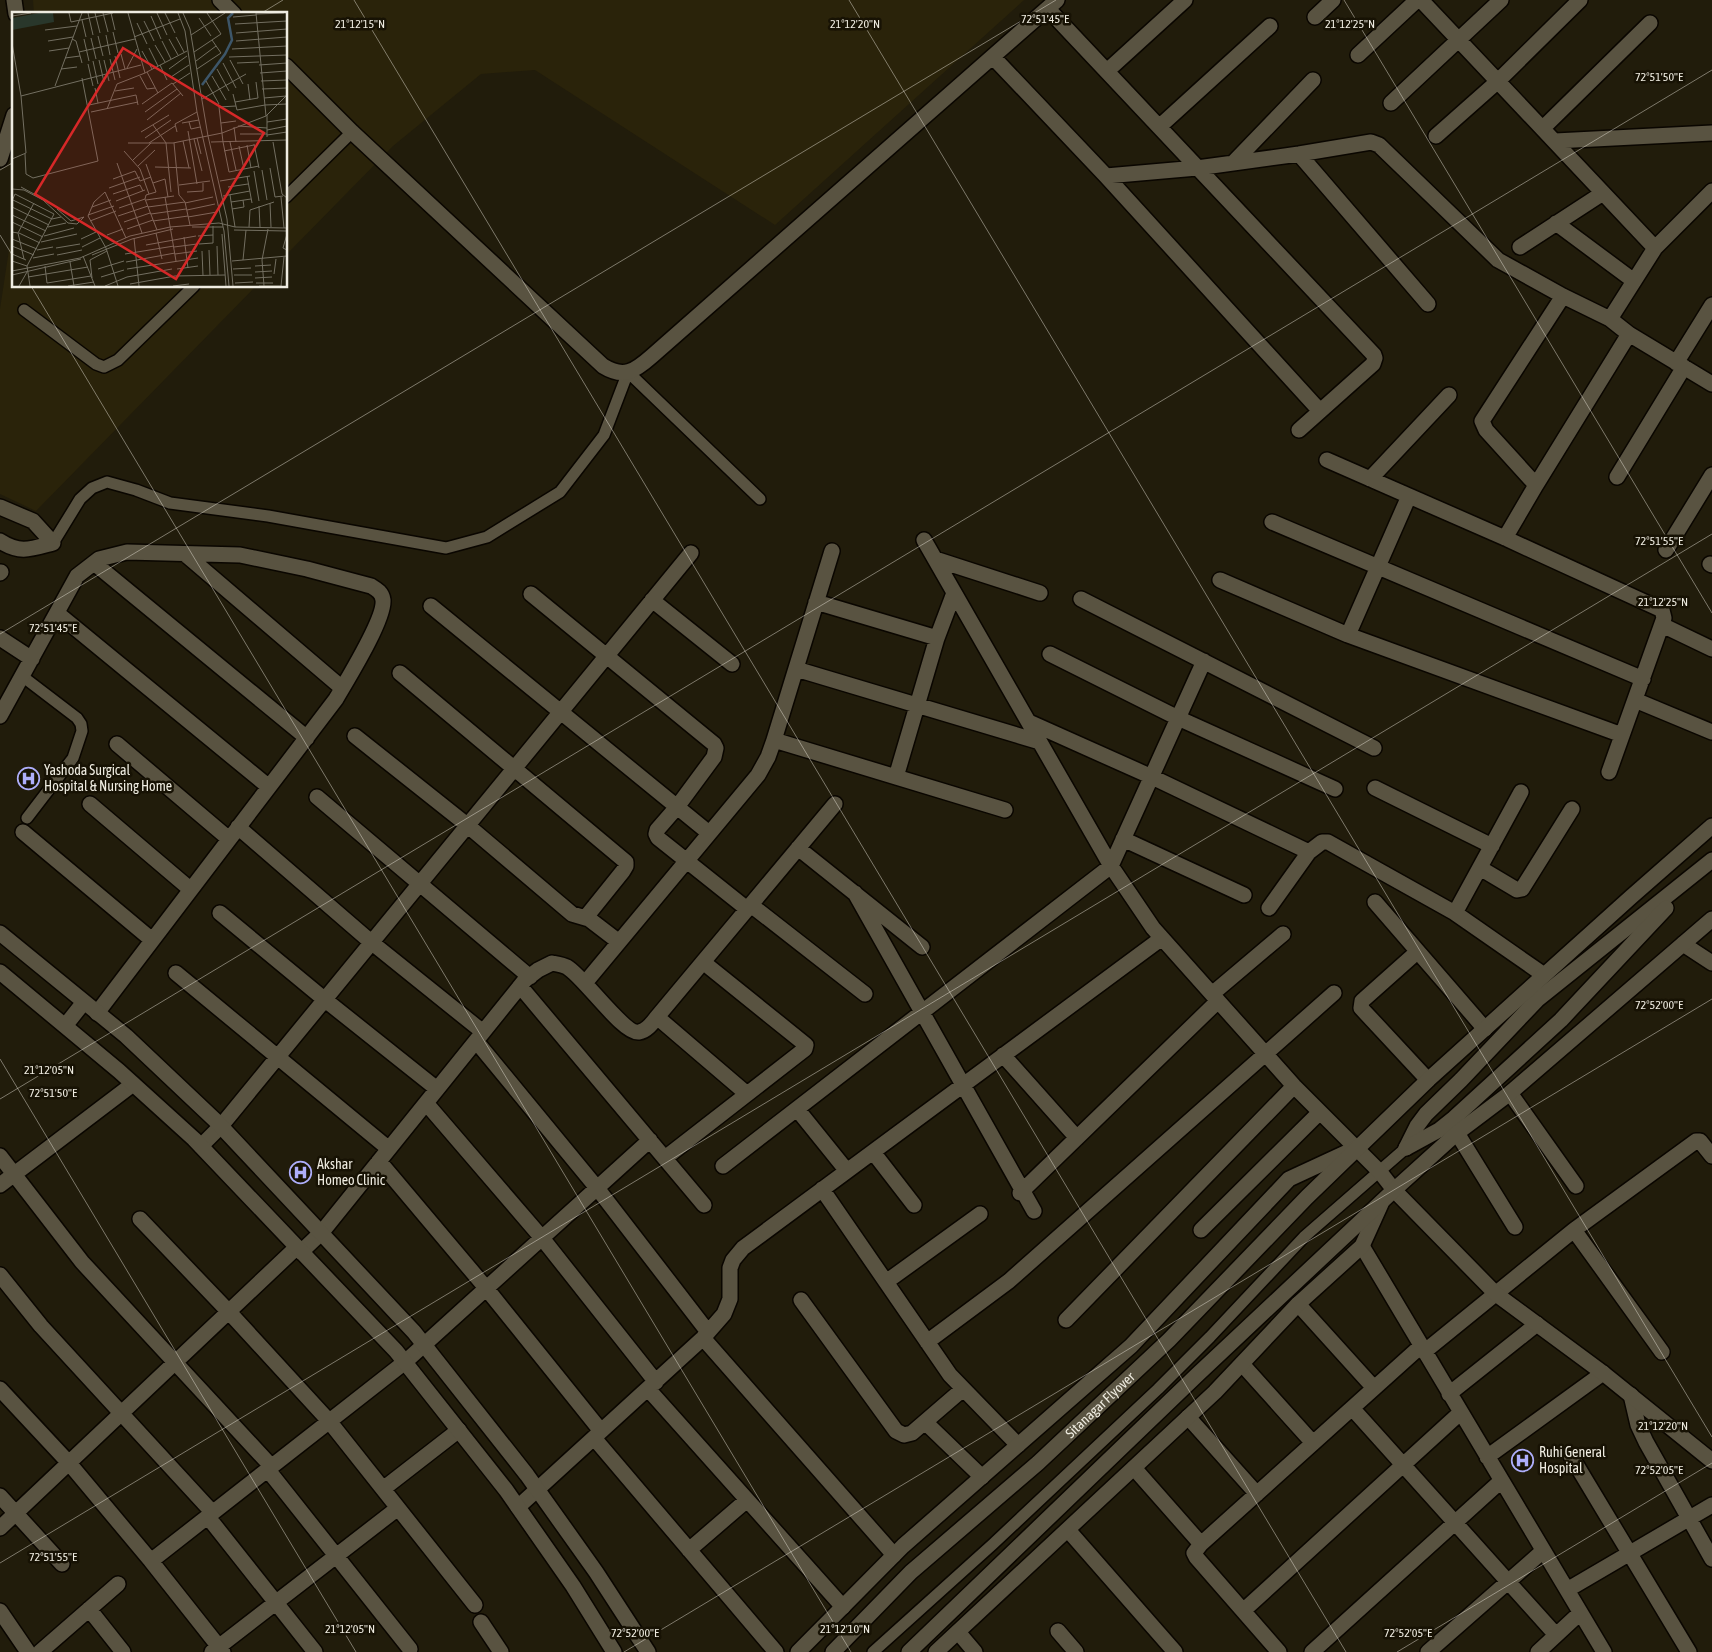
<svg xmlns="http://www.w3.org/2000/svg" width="1712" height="1652" viewBox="0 0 1712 1652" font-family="'Asap Condensed',sans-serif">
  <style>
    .built { fill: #2a230a }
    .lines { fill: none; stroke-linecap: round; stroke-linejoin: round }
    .service-casing { stroke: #0a0600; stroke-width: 14 }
    .minor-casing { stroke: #0a0600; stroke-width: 18 }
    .tertiary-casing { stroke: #0a0600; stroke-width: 18 }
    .secondary-casing { stroke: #0a0600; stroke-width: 18 }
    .service { stroke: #595341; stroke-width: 11 }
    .minor { stroke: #595341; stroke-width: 15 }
    .tertiary { stroke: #595341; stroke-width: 15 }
    .secondary { stroke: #595341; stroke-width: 15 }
    .ticks { fill: none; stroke: #efece1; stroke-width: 1; stroke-opacity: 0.45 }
    .labels { text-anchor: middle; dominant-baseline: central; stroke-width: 5; stroke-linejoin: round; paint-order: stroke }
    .poi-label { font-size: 14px; fill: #efece1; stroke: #171204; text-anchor: start }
    .street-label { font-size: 14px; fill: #efece1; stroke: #171204 }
    .inset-river { fill: none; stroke: #3d5669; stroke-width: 2.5 }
    .inset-road { fill: none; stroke: #736f61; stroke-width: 1 }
    .view { fill: #d62828; fill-opacity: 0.15; stroke: #d62828; stroke-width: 2.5 }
    .inset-edge { fill: none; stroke: #efece1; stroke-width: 2.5 }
    .ticks-label { font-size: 12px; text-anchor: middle; fill: #efece1; stroke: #171204; stroke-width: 5; stroke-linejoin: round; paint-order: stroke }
  </style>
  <rect width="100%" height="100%" fill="#211c0b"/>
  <!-- built -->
  <path class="built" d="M33,0H1024L775,225L535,70L481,74L393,146L286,255V14H34Z
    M14,217V286H256L36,511L0,494V309Z"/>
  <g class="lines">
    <defs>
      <path id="service" d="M286,197L352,132
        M24,310L96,364L104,367L118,360L194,286
        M53,543L80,499L92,488L107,482L136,490L170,503L268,516L446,548L487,537L560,492L604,435L628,372L760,499
        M22,676L77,718L81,724L82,731L73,758L27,818
        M873,1652L993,1544L1158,1389L1210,1337L1304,1237L1406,1148"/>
      <path id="minor" d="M14,0L16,14
        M220,0L234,14
        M1421,0L1655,248
        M1048,9L1374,355L1375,358L1373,364L1299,430
        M1315,17L1333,0
        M1358,55L1417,0
        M993,57L1106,176L1320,411
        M286,66L352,132L603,366C624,379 635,371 652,356L1057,0
        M1107,71L1185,0
        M1391,103L1501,0
        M1159,127L1270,26
        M1543,128L1650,23
        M1436,136L1497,82L1580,0
        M1555,141L1712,133
        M1299,154L1428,304
        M0,159L14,115
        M1234,162L1313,80
        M1106,176L1197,168L1299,154L1371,142L1379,145L1498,260L1563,296L1610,319
        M1712,191L1655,248L1610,319L1629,334L1712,384
        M1556,223L1634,281
        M1520,247L1603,193
        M1676,363L1712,305
        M1327,460L1505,538L1662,610L1664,618L1609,772
        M1617,477L1684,367
        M1370,479L1449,395
        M1536,485L1486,430L1482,421L1563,296
        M0,507L33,521L53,543C31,549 20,554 0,541
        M1272,522L1643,679
        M1505,538L1536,485L1629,334
        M924,540L1111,866L1153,928L1294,1086L1356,1148
        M1666,550L1712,475
        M185,554L342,688
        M935,559L1040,593
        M94,563L307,738
        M1710,564L1712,565
        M0,573L1,572
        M1220,580L1348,635L1622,735
        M531,594L714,744L716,748L714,757L677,807L657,830L656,834L658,838L747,909
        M1081,599L1374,748
        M652,600L732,664
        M816,602L937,638
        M431,606L709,833
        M57,613L269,787
        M1662,625L1712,649
        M1348,635L1409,496
        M0,638L32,659
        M1050,654L1178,718L1335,789
        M796,669L1040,742
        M400,673L626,862V866L623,871L586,917
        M1635,700L1712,732
        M0,716L77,576L99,559L127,552L240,555L307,569L371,586C376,589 382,592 383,600C385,619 347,680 336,699L97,1013
        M1029,722L1152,777L1309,852
        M355,736L467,825L572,914L589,919L619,942
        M774,740L1005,810
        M117,744L229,839
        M896,777L937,638L954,593
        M1375,788L1492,846
        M317,797L530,977
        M90,804L190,889
        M238,827L371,942L483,1032
        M23,832L152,940
        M1123,839L1244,895
        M798,848L922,947
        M1480,868L1517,890L1522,889L1572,809
        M855,893L1034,1211
        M1375,902L1485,1029
        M751,905L865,994
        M1269,908L1309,852L1322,842H1328L1455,913L1544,975
        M220,913L324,999L437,1089
        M1455,913L1521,792
        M1683,944L1712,963
        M1417,952L1362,1001L1361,1008L1428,1080
        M176,973L389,1149
        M585,983L758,775L768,757L774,740L832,551
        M520,986L704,1205
        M1212,994L1283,934
        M657,1017L747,1094
        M476,1041L597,1188L708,1332
        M1003,1055L1077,1138
        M1510,1093L1576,1186
        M426,1103L542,1238L656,1382
        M797,1109L847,1171
        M1457,1133L1515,1227
        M201,1146L221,1126L691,553
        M873,1152L914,1205
        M0,1156L82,1262L272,1467
        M665,1158L805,1049L806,1045L703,962
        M379,1161L486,1288L601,1431
        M723,1166L1111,866L1204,661
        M0,1185L133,1084
        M822,1189L950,1375L1018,1445
        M1020,1193L1218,1001
        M140,1219L229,1312L329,1421L475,1605
        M1201,1230L1320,1112
        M1574,1230L1662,1352
        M1362,1246L1604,1652
        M301,1252L322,1232L525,980L538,970L552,963C557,964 563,965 567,967C584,977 624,1035 639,1032C647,1031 653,1022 657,1017L835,804
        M0,1275L41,1326L213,1513
        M886,1282L980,1214
        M801,1300L896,1431L904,1435L912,1433L963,1389
        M1298,1304L1374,1388
        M1066,1320L1294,1086
        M703,1338L894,1555
        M927,1342L1009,1281L1334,993
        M1424,1352L1574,1230L1696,1141H1700L1712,1156
        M1242,1364L1313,1443
        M0,1389L69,1463L151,1561L223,1652
        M648,1389L843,1607
        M1449,1394L1537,1324
        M1631,1395L1638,1425L1646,1442L1712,1559
        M1352,1408L1556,1635
        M1188,1417L1257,1494
        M925,1422L982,1477
        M594,1438L776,1652
        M1571,1456L1689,1652
        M1487,1457L1603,1373
        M1134,1468L1201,1544
        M268,1470L410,1649
        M383,1489L459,1430
        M0,1496L62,1564
        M518,1507L703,1338L724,1314L730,1299V1268L733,1260L743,1248L1162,938
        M208,1517L315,1652
        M0,1528L297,1247
        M1068,1530L1175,1652
        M689,1550L747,1500
        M151,1561L405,1362L650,1140
        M1567,1590L1712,1505
        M89,1609L123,1652
        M0,1611L28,1652
        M1243,1611L1460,1413
        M481,1622L501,1652
        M1058,1631L1076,1652
        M958,1632L975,1652
        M40,1652L118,1584
        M212,1652L398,1508
        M1279,1652L1196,1557L1194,1553L1201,1544L1421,1346
        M1312,1652L1501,1481
        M1428,1652L1543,1551
        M1538,1652L1580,1613"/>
      <path id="tertiary" d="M0,933L126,1036L217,1122L414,1332L527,1475L596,1572L648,1652
        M0,972L119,1071L194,1139L396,1351L506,1490L573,1586L614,1652
        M65,1026L84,1002
        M798,1652L903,1546L1131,1346L1289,1179L1356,1148L1380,1172L1394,1190L1496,1294L1603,1373L1712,1461
        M936,1652L1215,1392L1298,1304L1362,1246L1381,1204"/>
      <g id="secondary">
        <path d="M1406,1148L1417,1126L1426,1114L1461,1080L1537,1000L1712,860"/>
        <path d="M1406,1148L1439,1130L1454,1118L1561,1020L1666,908"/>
        <path id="s1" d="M833,1652L911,1572L1038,1463L1169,1340L1307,1197L1428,1080L1631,897L1712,826"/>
        <path d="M909,1652L1197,1375L1394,1190L1457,1133L1510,1093L1712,919"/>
      </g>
    </defs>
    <!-- service casing -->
    <use href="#service" class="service-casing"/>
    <!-- minor casing -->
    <use href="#minor" class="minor-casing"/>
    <!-- tertiary casing -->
    <use href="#tertiary" class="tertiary-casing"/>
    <!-- secondary casing -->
    <use href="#secondary" class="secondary-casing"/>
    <!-- service -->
    <use href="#service" class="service"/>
    <!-- minor -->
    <use href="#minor" class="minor"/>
    <!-- tertiary -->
    <use href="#tertiary" class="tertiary"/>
    <!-- secondary -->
    <use href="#secondary" class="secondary"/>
  </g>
  <!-- ticks -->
  <path class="ticks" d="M354,0L1346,1652M849,0L1712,1437M1344,0L1712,613M260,14L283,0M0,170L14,162M0,235L14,258M31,286L851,1652M0,634L1056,0M0,1059L356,1652M0,1099L1712,70M0,1563L1712,534M624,1652L1712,999M1397,1652L1712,1463"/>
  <!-- icons -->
  <defs>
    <symbol id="hospital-ring" viewBox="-11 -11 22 22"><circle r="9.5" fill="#171204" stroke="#aeaefa" stroke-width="1.5"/><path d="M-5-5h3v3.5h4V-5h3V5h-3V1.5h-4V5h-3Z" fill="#aeaefa"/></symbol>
  </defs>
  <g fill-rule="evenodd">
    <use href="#hospital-ring" x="16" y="766" width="25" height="25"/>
    <use href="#hospital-ring" x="288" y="1160" width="25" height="25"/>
    <use href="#hospital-ring" x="1510" y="1448" width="25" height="25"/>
  </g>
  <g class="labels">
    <!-- poi labels -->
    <g class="poi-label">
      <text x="44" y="770">Yashoda Surgical<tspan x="44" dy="16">Hospital &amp; Nursing Home</tspan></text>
      <text x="317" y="1164">Akshar<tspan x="317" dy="16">Homeo Clinic</tspan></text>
      <text x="1539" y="1452">Ruhi General<tspan x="1539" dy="16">Hospital</tspan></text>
    </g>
    <!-- street labels -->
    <g class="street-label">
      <text stroke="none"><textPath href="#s1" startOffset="364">Sitanagar Flyover</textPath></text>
    </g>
  </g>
  <!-- overview -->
  <g transform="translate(12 12)">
    <rect width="275" height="275" fill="#211c0b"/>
    <path d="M27,1H41L42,10L0,18V6Z" fill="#29372b"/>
    <path class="inset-river" d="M190,73L213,42L220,28L216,6L221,1"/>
    <path class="inset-road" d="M57,1L59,10L101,1M76,1L81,23M83,1L88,21M91,1L96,20M99,1L103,18M116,1L133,61L175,39M145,1L155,23M153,1L163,21M166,1L173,19L185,100L212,219L217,274M171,1L178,17L196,124L215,207L221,274M244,1L254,104M244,2L272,1M0,4L19,1M139,4L149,27M221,5L244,3M187,6L199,24M70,8L74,25M132,9L142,29M125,11L135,32M223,12L275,9M33,18L65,14M101,20L106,41M224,21L275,17M94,23L98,43M179,23L213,1M86,24L91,44M122,25L168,7M164,25L172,40M79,26L84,47M60,27L64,29L70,51M72,27L77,49M157,27L166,43M36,29L61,25M150,29L159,47M224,29L275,25M0,31L9,84L14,141L0,147M143,33L153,50M137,36L146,54M220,37L275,34M37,39L57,36M130,39L140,57M67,40L123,27M182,40L209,22L195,1M109,42L113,57M103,44L108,66M217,45L275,43M53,46L68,44M98,47L103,68M87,48L92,70M92,48L97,69M218,48L231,72M81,49L86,72M184,49L204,34M211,51L224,76M225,51L247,50M76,52L81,74M148,53L155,68M247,53L275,51M115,56L125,37M49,57L65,55M157,57L175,44M185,57L209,41L200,28M205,57L217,79M135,60L146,81M248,61L275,59M128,64L135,77L143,76M200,64L214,88M159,65L177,53M194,69L207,92M249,69L275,68M161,72L178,61M236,72L238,88M43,74L70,1M83,76L86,91M250,77L275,76M103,79L122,76M221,82L225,98L253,93M9,84L129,53M252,86L274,84M190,87L234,62M223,90L246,86L244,70M130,92L160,71L171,84M77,93L124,83L126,93M253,93L275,92M95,97L105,72L133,61M79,100L126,90M133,100L165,77M135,108L169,81M177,110L179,117L188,115M255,110L275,107M170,111L187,108M209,111L224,109M141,113L154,131L159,180M226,114L255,116M222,115L224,130M255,118L275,114M176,119L185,172M129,120L157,103M165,120L163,112L185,100M228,122H255M255,123L275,120M255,125V103M133,126L159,108M185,126L189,142M182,127L190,159M171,129L177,156M199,130L275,128M211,130L217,160L247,154M211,130L207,95L224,94M218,130L224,158M261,130L270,182L275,186M116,131H161L210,121L254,104L275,83M137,131L163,114M162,131L167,183L173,190L178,213M242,132L247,156M235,133L239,156M227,134L232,157M112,139L128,157L137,182M212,139L242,133M13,142L14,162L21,166L86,149L70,66M121,148L139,131M105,151L130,221M134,152L144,180L134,183L133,187L145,218M126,154L143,138M143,155L179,156M258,156L263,185L271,184M250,158L255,188M242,159L247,189M235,164L240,191M101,167L123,159L128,169L139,165M208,169L238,164M141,171L153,167L156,185M167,173L198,169M9,175L35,189M216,175L236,172M97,176L128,165M0,177L12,178L31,188L56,211L65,212L72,205M175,180L191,179V171M101,182L128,173L131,179M218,183L223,215M211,184L238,179M153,185L164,249M269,185L272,216M1,188L40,207L49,205M134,188L162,184M0,189L3,182L42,202L15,254L18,274M104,189L133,178M219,190L239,187M173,191L201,185M258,191L259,215M247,194L248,215M0,195L37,213M80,195L99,188M136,195L173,190M107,196L133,187M45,197L59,209L72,205M220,197L232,195L231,188M175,198L203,192M139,202L174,197M0,203L34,219M76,203L102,194M106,204L136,194M176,205L205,200M78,209L104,199M141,209L176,204M0,210L31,225M112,210L138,201M36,215L54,211M180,215H211M237,215L238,198L262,190M115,217L141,208M222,218L275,219M0,220L6,221L22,191M6,221L12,247M7,221L28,231M144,221L150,247M210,222L214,274M275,222L271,236L275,238M95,223L111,217M32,224L62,216M186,224L201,223M172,225L176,256M122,226L127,274M0,227L25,237M69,227L84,220M29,230L65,222M187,232L201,231V214M134,233L184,224M0,234L22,243M205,234L206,263M70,235L88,226M162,235L185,232M44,236L68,232M25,238L41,235M197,238L198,263M190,239L191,264M0,242L14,248M113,242L162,234M163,242L185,239M45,243L70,238M80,243L120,227L161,217M71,244L83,274M21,246L42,242M231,248L234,218M0,249L15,254M220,249L275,244M58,250L62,274M114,250L163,241M33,254L35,271L79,264M243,254L259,253M86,257L112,249M115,257L186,246M165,257L186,254M221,257L239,256M0,259L68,246L118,224L158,215L207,211L223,215L275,216M243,260L260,259M262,262L264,247M0,263L69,247M222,263H240M16,265L76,255M89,265L112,258M80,266L78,248L95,239M243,266L260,265M223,271L241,270M244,271H261M118,272L163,264L213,263M7,274L15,260M56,274L82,270M93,274L115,265L160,257M106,274L94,236L76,204L82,190L93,180L114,226M161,274L177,272M247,274H270M252,274L250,248L256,217M269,274L272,245"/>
    <path class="view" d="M111,36L252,121L164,267L23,182Z"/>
    <rect width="275" height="275" class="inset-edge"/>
  </g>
  <g class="ticks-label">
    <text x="1045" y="23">72°51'45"E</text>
    <text x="360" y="28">21°12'15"N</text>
    <text x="855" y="28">21°12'20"N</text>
    <text x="1350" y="28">21°12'25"N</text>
    <text x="1659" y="81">72°51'50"E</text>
    <text x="1659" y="545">72°51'55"E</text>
    <text x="1663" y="606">21°12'25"N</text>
    <text x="53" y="632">72°51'45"E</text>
    <text x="1659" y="1009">72°52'00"E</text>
    <text x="49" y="1074">21°12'05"N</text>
    <text x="53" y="1097">72°51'50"E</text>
    <text x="1663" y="1430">21°12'20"N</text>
    <text x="1659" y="1474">72°52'05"E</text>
    <text x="53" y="1561">72°51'55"E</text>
    <text x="350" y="1633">21°12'05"N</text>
    <text x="845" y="1633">21°12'10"N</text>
    <text x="635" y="1637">72°52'00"E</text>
    <text x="1408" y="1637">72°52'05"E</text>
  </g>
</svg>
